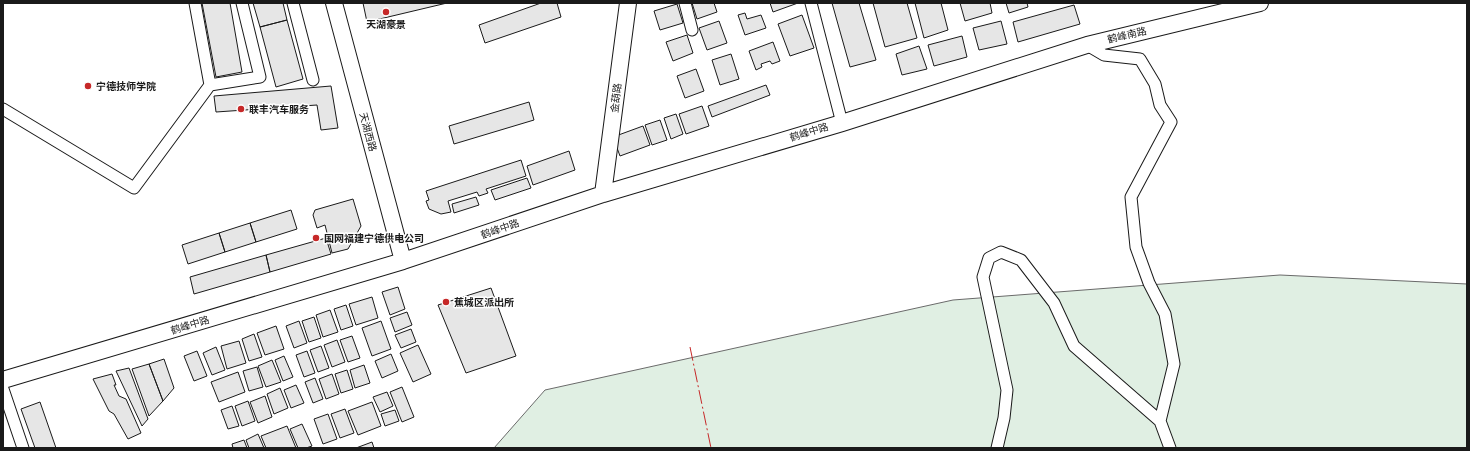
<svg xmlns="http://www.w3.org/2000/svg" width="1470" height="451" viewBox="0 0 1470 451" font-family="'Times New Roman','Noto Sans SC',serif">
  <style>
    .green { fill: #e0efe3; stroke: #6a6a6a }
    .building { fill: #e6e6e6; stroke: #1a1a1a }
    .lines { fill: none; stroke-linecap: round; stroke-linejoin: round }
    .street-casing { stroke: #1a1a1a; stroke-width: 13 }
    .secondary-casing { stroke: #1a1a1a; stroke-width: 18 }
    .street { stroke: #fff; stroke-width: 11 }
    .secondary { stroke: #fff; stroke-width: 16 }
    .power { stroke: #c62828; stroke-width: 1; stroke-dasharray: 14 3 2 3; stroke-linecap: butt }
    .poi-dot { fill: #c62828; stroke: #fff; stroke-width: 1.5 }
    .labels { text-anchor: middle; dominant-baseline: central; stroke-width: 3; stroke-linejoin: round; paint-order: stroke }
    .poi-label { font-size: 10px; font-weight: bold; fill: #1a1a1a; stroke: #fff; text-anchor: start }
    .street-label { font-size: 10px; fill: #1a1a1a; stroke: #fff }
  </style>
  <rect width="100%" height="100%" fill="#fff"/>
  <!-- green -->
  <path class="green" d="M1280,275L1467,284V448H494L545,390L953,300Z"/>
  <!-- building -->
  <path class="building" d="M202,3H230L242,72L216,77Z
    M253,3H283L287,20L260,27Z
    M363,3H447L367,22Z
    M541,3H557L561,17L485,43L479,25Z
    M692,3H714L717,12L697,19Z
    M770,3H798L773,12Z
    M832,3H859L876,60L850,67Z
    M873,3H907L917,38L885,47Z
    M915,3H941L948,30L924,38Z
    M960,3H990L992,13L965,21Z
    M1006,3H1027L1028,7L1009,13Z
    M677,4L683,23L660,30L654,11Z
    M1074,5L1080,24L1018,42L1013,22Z
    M745,13L747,19L761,15L766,28L745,35L738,15Z
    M802,15L814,48L790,56L778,24Z
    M287,20L303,79L276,87L260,27Z
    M719,21L727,43L707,50L699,28Z
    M1001,21L1007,44L979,50L973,28Z
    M687,35L693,53L673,61L666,42Z
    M962,36L967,57L934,66L928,45Z
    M773,42L780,61L772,64L770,61L761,64L762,67L756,70L749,51Z
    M919,46L927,69L902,75L896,54Z
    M731,54L739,79L720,85L712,60Z
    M696,69L704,91L685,98L677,76Z
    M766,85L770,95L712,117L708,106Z
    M331,86L338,128L321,130L317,105L216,112L214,96Z
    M529,102L534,120L454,144L449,126Z
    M702,106L709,126L686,134L679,114Z
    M676,114L683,134L671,139L664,118Z
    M660,120L667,140L652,145L645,125Z
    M643,126L650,145L620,156L613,137Z
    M569,151L575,170L533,185L527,166Z
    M521,160L526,176L486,189L488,193L479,196L477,192L448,201L451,212L441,214L429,209L426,201L429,200L426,191Z
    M527,178L531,188L495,200L491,190Z
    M476,197L479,205L454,213L452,204Z
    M353,199L361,226L348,249L332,253L325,225L317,228L313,215L315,210Z
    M291,210L297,229L256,242L250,223Z
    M250,223L256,242L225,252L219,233Z
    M219,233L225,252L188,264L182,245Z
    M326,238L331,254L270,272L266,255Z
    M266,255L270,272L194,294L190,277Z
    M398,287L405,309L390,315L382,292Z
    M491,288L516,356L466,373L438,305Z
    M372,297L378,318L356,325L349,304Z
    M346,305L353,326L341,330L334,309Z
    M330,310L338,332L323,337L316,315Z
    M407,312L412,325L395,332L390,318Z
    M314,317L321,338L309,342L302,321Z
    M299,321L307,343L294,348L286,326Z
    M381,321L391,349L372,356L362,328Z
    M276,326L284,349L265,355L257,333Z
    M411,329L416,342L401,348L395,335Z
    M254,334L262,357L249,361L242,339Z
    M352,336L360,358L348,362L340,340Z
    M337,340L345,362L332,367L324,345Z
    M239,341L246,363L227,369L221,346Z
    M418,345L431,374L413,382L400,353Z
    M321,346L329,368L318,372L310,350Z
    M216,347L225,370L212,375L203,353Z
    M197,351L207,376L194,381L184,356Z
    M307,351L315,373L304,377L296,355Z
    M391,354L398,371L382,378L375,361Z
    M284,356L293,377L283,381L275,360Z
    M164,359L174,388L163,401L149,364Z
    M272,360L281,382L266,387L258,366Z
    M149,364L163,401L149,416L132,369Z
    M364,365L370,383L355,388L350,370Z
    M257,367L263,387L249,391L243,371Z
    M129,368L148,419L142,426L116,371Z
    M347,370L353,389L341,393L335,374Z
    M238,372L245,392L219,402L211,382Z
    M112,374L116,385H114L119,396L126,399L141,433L128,439L114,414L109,411L93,379Z
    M332,374L339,394L326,399L319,379Z
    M315,378L323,399L313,403L305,382Z
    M296,385L304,403L291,408L284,390Z
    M402,387L414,417L402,422L390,392Z
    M280,388L288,408L274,414L267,394Z
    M387,392L393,406L380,412L373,397Z
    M265,396L272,417L258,423L250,402Z
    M248,401L255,421L242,426L235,406Z
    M40,402L56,448H35L21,409Z
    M372,402L381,426L358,435L348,411Z
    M232,406L239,426L228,429L221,410Z
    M345,409L354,433L340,438L331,414Z
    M395,410L399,421L385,426L381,414Z
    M328,414L337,439L323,444L314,419Z
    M302,424L312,446L306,448H298L290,429Z
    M287,426L296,448H266L261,436Z
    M258,434L264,448H249L246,440Z
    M244,440L247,448H233L232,444Z
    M372,442L374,448H356Z"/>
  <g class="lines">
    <defs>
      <path id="street" d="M195,3L210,85L260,77L242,3
        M293,3L313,80
        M685,3L692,30
        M811,3L842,123
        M1087,45L1104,55L1140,59L1155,84L1160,105L1171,122L1131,197L1136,247L1149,283L1165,314L1174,364L1160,421L1170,448
        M3,109L134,188L210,85
        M3,389L23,448
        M997,448L1004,418L1007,390L983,277L989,258L1001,252L1021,260L1054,303L1074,346L1160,421"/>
      <path id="secondary" d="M334,3L403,261
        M603,194L628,3
        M3,380L403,261L603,194L842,123L1087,45L1260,3"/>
    </defs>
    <!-- street casing -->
    <use href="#street" class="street-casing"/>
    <!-- secondary casing -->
    <use href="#secondary" class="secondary-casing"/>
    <!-- street -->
    <use href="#street" class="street"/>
    <!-- secondary -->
    <use href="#secondary" class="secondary"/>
    <!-- power -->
    <path class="power" d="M690,347L711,448"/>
  </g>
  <!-- markers -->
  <g class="poi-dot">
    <circle cx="386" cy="12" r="4"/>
    <circle cx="88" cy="86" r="4"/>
    <circle cx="241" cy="109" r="4"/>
    <circle cx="316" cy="238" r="4"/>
    <circle cx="446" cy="302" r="4"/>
  </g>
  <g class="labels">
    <!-- poi labels -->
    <g class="poi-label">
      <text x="386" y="24" text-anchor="middle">天湖豪景</text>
      <text x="96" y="86">宁德技师学院</text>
      <text x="249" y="109">联丰汽车服务</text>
      <text x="324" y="238">国网福建宁德供电公司</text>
      <text x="454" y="302">蕉城区派出所</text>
    </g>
    <!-- street labels -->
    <g class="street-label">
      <text transform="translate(1127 35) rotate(-13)">鹤峰南路</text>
      <text transform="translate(616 98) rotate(-83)">金葫路</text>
      <text transform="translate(368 132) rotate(75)">天湖西路</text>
      <text transform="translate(809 132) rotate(-17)">鹤峰中路</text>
      <text transform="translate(500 229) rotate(-19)">鹤峰中路</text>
      <text transform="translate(190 325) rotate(-17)">鹤峰中路</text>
    </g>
  </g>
  <!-- border -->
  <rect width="1470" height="451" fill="none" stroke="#1a1a1a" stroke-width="8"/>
</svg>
